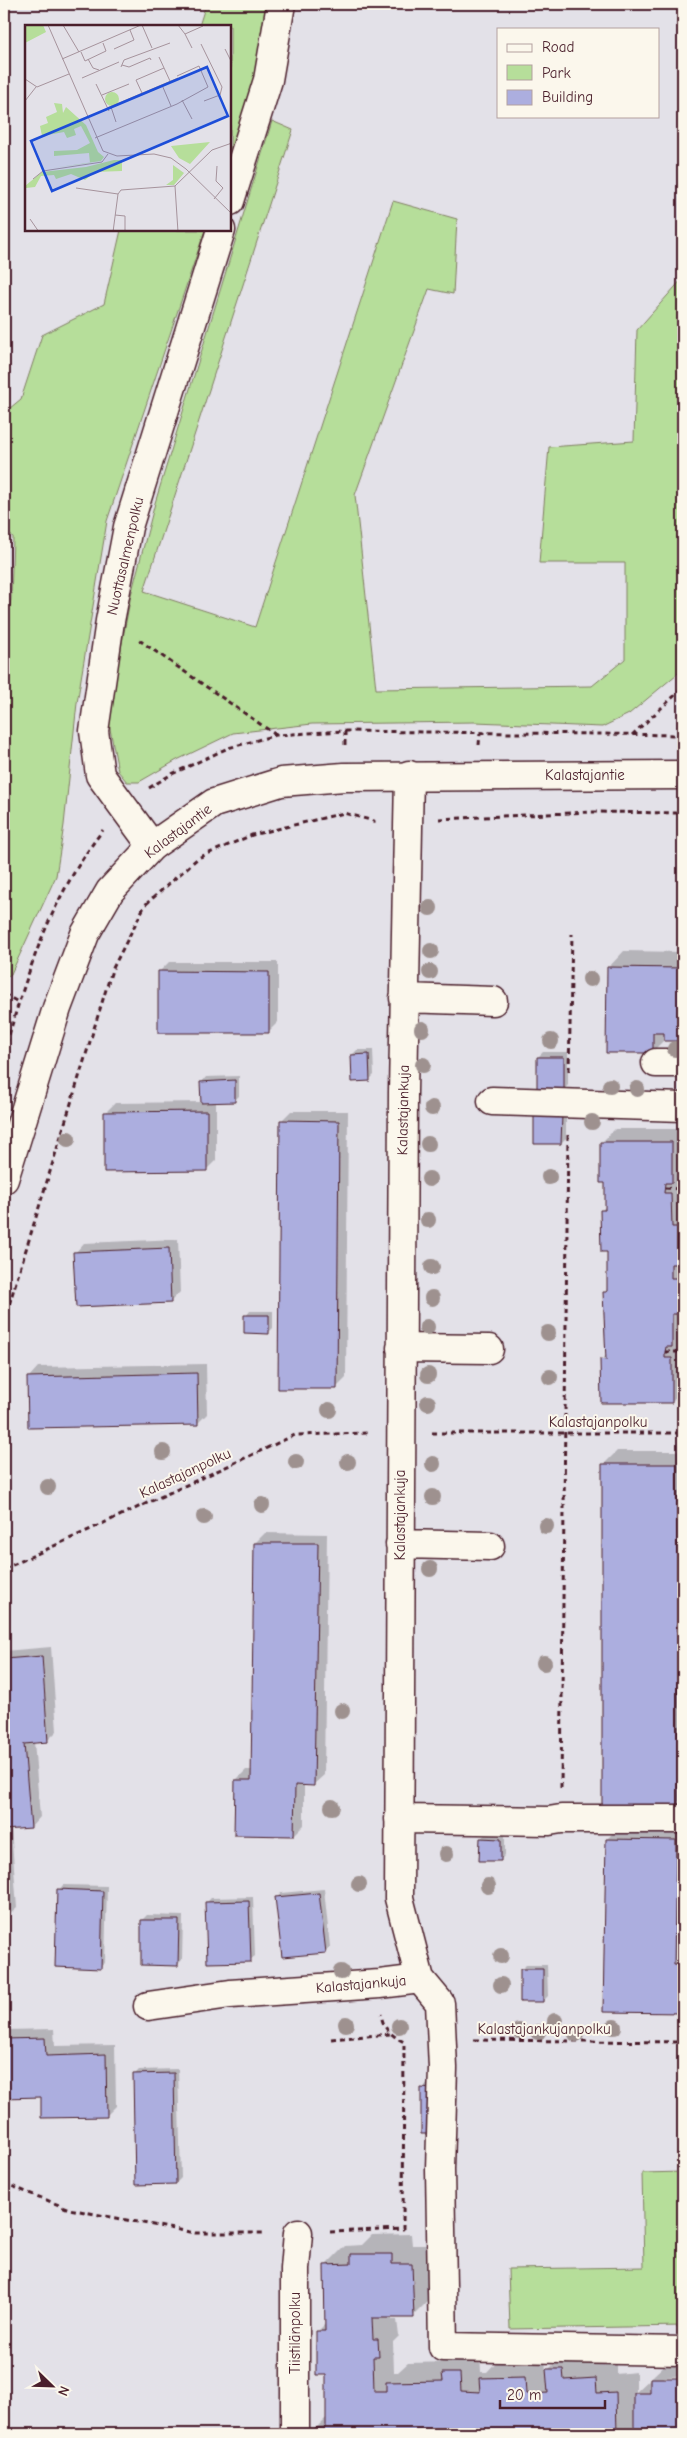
<svg xmlns="http://www.w3.org/2000/svg" width="687" height="2438" viewBox="0 0 687 2438" font-family="'Comic Neue',sans-serif">
  <style>
    .green { fill: #b6de9a; stroke: #807e62 }
    .shadow { fill: #0003 }
    .building { fill: #acaedf; stroke: #4a1f2b }
    .lines { fill: none; stroke-linecap: round; stroke-linejoin: round }
    .minor-casing { stroke: #4a1f2b; stroke-width: 31 }
    .major-casing { stroke: #4a1f2b; stroke-width: 31 }
    .path { stroke: #4a1f2b; stroke-width: 3; stroke-dasharray: 5 4; stroke-linecap: butt }
    .minor { stroke: #fbf7ec; stroke-width: 28 }
    .major { stroke: #fbf7ec; stroke-width: 28 }
    .tree { fill: #9e918f }
    .labels { text-anchor: middle; dominant-baseline: central; stroke-width: 4; stroke-linejoin: round; paint-order: stroke }
    .street-label { font-size: 15px; fill: #4a1f2b; stroke: #fbf7ec }
    .inset-road { fill: none; stroke: #a6939c; stroke-width: 1 }
    .view { fill: #1d4ed8; fill-opacity: 0.15; stroke: #1d4ed8; stroke-width: 2.5 }
    .inset-edge { fill: none; stroke: #4a1f2b; stroke-width: 2.5 }
  </style>
  <rect width="100%" height="100%" fill="#e3e1e8"/>
  <filter id="ink" filterUnits="userSpaceOnUse"><feTurbulence type="fractalNoise" baseFrequency=".02" numOctaves="2"/><feDisplacementMap in="SourceGraphic" scale="10" xChannelSelector="R" yChannelSelector="G"/><feConvolveMatrix kernelMatrix="1 2 1 2 8 2 1 2 1" color-interpolation-filters="sRGB"/></filter>
  <g filter="url(#ink)">
    <!-- green -->
    <path class="green" d="M206,4H266L256,78L230,156V26H199Z
      M272,121L293,130L144,591L255,627L393,201L457,219L453,294L429,289L355,495L376,689L592,686L625,659V563H539L549,447L634,441L637,330L683,278V669L629,714L602,727L475,722L312,724L233,733L177,760L139,782H127L118,771L108,718L131,595L155,503Z
      M121,230H205L107,521L77,703L64,825L56,876L10,976L4,977V640L11,599L13,537L4,530V413L21,399L42,335L104,304Z
      M683,2172V2326L510,2329L508,2269L644,2267L642,2173Z"/>
    <!-- shadow -->
    <path class="shadow" d="M624,951L683,952V1039H665L652,1052L608,968Z
      M169,962H278V1022L268,1032L159,972Z
      M357,1050H373L374,1075L369,1080L352,1055Z
      M543,1052H568V1085L564,1090L538,1057Z
      M239,1076V1096L235,1100L216,1101V1160L206,1170L105,1113L115,1103L203,1102L202,1082L206,1077Z
      M291,1111H348L346,1378L336,1388L281,1121Z
      M540,1111H566V1138L561,1143Z
      M615,1129H683V1170L678,1176V1180H683V1334L678,1338L679,1345H683V1390L672,1402L602,1360L607,1354L604,1293L608,1288V1251L602,1210L606,1206V1182L601,1143Z
      M178,1239L180,1292L170,1302L75,1253L84,1243Z
      M250,1311H273V1328L269,1332L246,1316Z
      M206,1364L207,1414L197,1424L29,1377L38,1367Z
      M617,1451H683V1798L677,1803L603,1465Z
      M265,1533L327,1534L324,1775L314,1784H304V1825L294,1835L236,1780L246,1770H252L255,1543Z
      M51,1647L57,1731L48,1740L34,1741L40,1817L31,1827L11,1828L17,1908L7,1917L4,1918V1651Z
      M623,1823L683,1824V2012L605,2011L607,1839Z
      M486,1834H505V1855L500,1860L481,1838Z
      M63,1885L107,1886L105,1963L100,1967L59,1890Z
      M324,1889L330,1947L325,1951L277,1898L281,1893Z
      M253,1897L255,1956L250,1960L206,1903L211,1898Z
      M147,1915L183,1916L182,1960L178,1964L142,1920Z
      M526,1965H547L548,1996L543,2001L521,1970Z
      M54,2029L55,2046L115,2045L116,2106L106,2116L42,2095L4,2096V2030Z
      M178,2069L181,2178L176,2183L134,2075L139,2070Z
      M427,2084H438V2128L423,2089Z
      M411,2234L412,2245H431L433,2296L413,2316H392V2320H397L399,2336L393,2342L394,2372H398L408,2363L455,2362L464,2353H480L481,2372H487L500,2358L545,2357L546,2372L568,2350L616,2359V2374L636,2372V2392L671,2359H683V2376L665,2377L662,2379H683V2434H636L635,2425L626,2434H317L316,2428L327,2417L328,2374L317,2332L326,2323L325,2266L345,2246L362,2245L372,2235Z"/>
    <!-- building -->
    <path class="building" d="M607,967L683,968V1041H664V1033H653V1053H606Z
      M158,971L269,972V1033H158Z
      M369,1054L370,1081L352,1082L351,1055Z
      M537,1057H564V1091H537Z
      M235,1080V1102L201,1103L200,1082Z
      M207,1111V1171L104,1172V1112Z
      M534,1115H562L561,1144H534Z
      M280,1120L339,1121L337,1389H278Z
      M600,1142H672V1183H665L664,1193H671L672,1227H679L678,1264H671V1278H678V1314H672V1347H666L665,1352V1358H672V1403H601L600,1359L606,1360L603,1292H607V1252H601L600,1210H605V1183H600Z
      M169,1248L171,1303L76,1307L73,1252Z
      M244,1315H269V1334L244,1333Z
      M197,1373L198,1425L28,1428L27,1377Z
      M602,1464H677L678,1805H602Z
      M254,1543H318L314,1786L295,1785L294,1836L234,1835L235,1780H251Z
      M42,1656L48,1742L24,1744L31,1828L4,1830V1659Z
      M480,1838L501,1839V1861H479Z
      M606,1839L676,1840L674,1965H683V2013L603,2012Z
      M4,1861L8,1919H4Z
      M57,1889L103,1891L101,1969L55,1967Z
      M319,1893L326,1953L282,1957L275,1897Z
      M249,1901L251,1962L207,1963L205,1902Z
      M141,1920H179L178,1966L141,1965Z
      M520,1969H543V2002H520Z
      M45,2038L46,2056L106,2054L107,2117L41,2118V2097L4,2098V2039Z
      M174,2073L176,2184L135,2185L133,2074Z
      M421,2088L434,2089V2134H421Z
      M351,2254H392V2264H412L414,2318H372L373,2339H378L379,2357H373L374,2391H386V2382L443,2381L442,2373H460L461,2391L480,2392L479,2378L525,2377L526,2394L548,2393L546,2369H563L564,2380L596,2378L597,2393L616,2392L617,2434H315V2428L326,2427V2375H316V2331H325L324,2265L351,2264Z
      M650,2378H683V2434H634V2393H650Z"/>
    <g class="lines">
      <defs>
        <path id="minor" d="M230,201L268,80L281,4
          M409,775L403,1092L399,1898L420,1979L440,2003L443,2068L440,2169L443,2347L683,2351
          M152,846L100,775L94,731L110,621L128,527L221,230
          M404,998L493,1001
          M656,1063H683
          M492,1101L683,1107
          M401,1348L489,1349
          M400,1544L490,1546
          M399,1819L549,1821L561,1819H683
          M148,2006L230,1994L380,1984L420,1979
          M295,2434V2269L298,2233"/>
        <path id="major" d="M4,1179L57,1008L85,934L110,891L152,846L214,803L281,782L344,777L683,775"/>
      </defs>
      <!-- minor casing -->
      <use href="#minor" class="minor-casing"/>
      <!-- major casing -->
      <use href="#major" class="major-casing"/>
      <!-- path -->
      <path class="path" d="M139,640L276,735
        M632,735L683,688
        M345,745V731
        M479,745L480,733
        M149,788L172,774L228,748L276,735L345,731L683,735
        M439,819L591,812L683,813
        M4,994L18,1002
        M4,1052C28,970 50,899 103,830
        M569,1071L572,934
        M665,1188L683,1189
        M4,1321L112,970L145,905L198,858L252,835L344,813L374,821V824
        M665,1352H683
        M432,1433H683
        M678,1509H683
        M4,1569L295,1435L369,1433
        M678,1593H683
        M678,1675H683
        M678,1756H683
        M561,1788L568,1135
        M331,2039L390,2034
        M474,2040L683,2042
        M4,2183L69,2209L195,2233H266
        M330,2232L403,2229L404,2042C391,2035 383,2029 381,2014"/>
      <!-- minor -->
      <use href="#minor" class="minor"/>
      <!-- major -->
      <use href="#major" class="major"/>
    </g>
    <!-- trees -->
    <g class="tree">
      <circle cx="430" cy="908" r="8"/>
      <circle cx="431" cy="951" r="8"/>
      <circle cx="430" cy="972" r="8"/>
      <circle cx="590" cy="979" r="8"/>
      <circle cx="422" cy="1029" r="8"/>
      <circle cx="551" cy="1041" r="8"/>
      <circle cx="675" cy="1049" r="8"/>
      <circle cx="423" cy="1065" r="8"/>
      <circle cx="610" cy="1086" r="8"/>
      <circle cx="637" cy="1089" r="8"/>
      <circle cx="432" cy="1108" r="8"/>
      <circle cx="592" cy="1122" r="8"/>
      <circle cx="68" cy="1139" r="8"/>
      <circle cx="428" cy="1144" r="8"/>
      <circle cx="549" cy="1177" r="8"/>
      <circle cx="429" cy="1179" r="8"/>
      <circle cx="428" cy="1220" r="8"/>
      <circle cx="432" cy="1267" r="8"/>
      <circle cx="432" cy="1298" r="8"/>
      <circle cx="427" cy="1327" r="8"/>
      <circle cx="548" cy="1333" r="8"/>
      <circle cx="428" cy="1375" r="8"/>
      <circle cx="550" cy="1377" r="8"/>
      <circle cx="428" cy="1403" r="8"/>
      <circle cx="329" cy="1410" r="8"/>
      <circle cx="163" cy="1452" r="8"/>
      <circle cx="296" cy="1462" r="8"/>
      <circle cx="348" cy="1462" r="8"/>
      <circle cx="433" cy="1464" r="8"/>
      <circle cx="48" cy="1487" r="8"/>
      <circle cx="433" cy="1497" r="8"/>
      <circle cx="262" cy="1505" r="8"/>
      <circle cx="204" cy="1517" r="8"/>
      <circle cx="546" cy="1526" r="8"/>
      <circle cx="430" cy="1569" r="8"/>
      <circle cx="544" cy="1663" r="8"/>
      <circle cx="342" cy="1711" r="8"/>
      <circle cx="332" cy="1807" r="8"/>
      <circle cx="446" cy="1854" r="8"/>
      <circle cx="359" cy="1884" r="8"/>
      <circle cx="488" cy="1886" r="8"/>
      <circle cx="501" cy="1956" r="8"/>
      <circle cx="341" cy="1972" r="8"/>
      <circle cx="501" cy="1985" r="8"/>
      <circle cx="555" cy="2021" r="8"/>
      <circle cx="346" cy="2024" r="8"/>
      <circle cx="399" cy="2026" r="8"/>
      <circle cx="614" cy="2027" r="8"/>
      <circle cx="519" cy="2031" r="8"/>
      <circle cx="538" cy="2032" r="8"/>
      <circle cx="576" cy="2034" r="8"/>
    </g>
  </g>
  <g class="labels">
    <!-- street labels -->
    <g class="street-label">
      <text transform="translate(125 556) rotate(-77)">Nuottasalmenpolku</text>
      <text x="585" y="775">Kalastajantie</text>
      <text transform="translate(178 831) rotate(-37)">Kalastajantie</text>
      <text transform="translate(403 1110) rotate(-89)">Kalastajankuja</text>
      <text x="598" y="1422">Kalastajanpolku</text>
      <text transform="translate(185 1473) rotate(-25)">Kalastajanpolku</text>
      <text transform="translate(400 1515) rotate(-90)">Kalastajankuja</text>
      <text transform="translate(361 1984) rotate(-5)">Kalastajankuja</text>
      <text x="544" y="2029">Kalastajankujanpolku</text>
      <text transform="translate(295 2333) rotate(-90)">Tiistilänpolku</text>
    </g>
  </g>
  <!-- overview -->
  <g transform="translate(25 25)">
    <rect width="206" height="206" fill="#e3e1e8"/>
    <path d="M0,0H18L21,7L0,18ZM80 74a7 7 0 1 1 14 0a7 7 0 1 1-14 0ZM29,78L37,79L38,88L41,82L61,100L73,127L79,132L76,136L27,143L65,138L64,128L29,131V126L52,125L65,118L56,101L49,104L51,110L42,113L39,107L17,111L15,101L23,98L21,92L32,87ZM185,117L165,139L154,133L146,121ZM89,135H97V146L70,147L60,155L46,149L31,154L29,150L16,151L10,162L1,163L0,166V161L17,147L61,142ZM148,140L159,148L149,160H141L148,155Z" fill="#b6de9a"/>
    <path class="inset-road" d="M23,0L78,126L92,131L129,129L146,133L161,144L207,189M38,0L54,27M117,0L127,23M153,0L160,9L178,1M160,9L167,23M176,19L197,62L195,70L179,76M89,24L109,15L105,5M200,24L207,38M56,27L60,36L81,26L78,18M134,32L145,56M37,34L116,0M63,34L68,43L74,45M97,40L104,42L125,33L126,35M96,42L99,35L145,18M57,53L94,37M0,54L12,62L44,49M71,59L84,86M137,60L146,81M117,68L111,55L139,43M77,70L104,59M157,75L167,94M0,76L11,62M86,82L91,97M82,83L153,53M70,113L152,79L183,62L174,41L152,51M8,154L18,146L77,137L83,129M150,161L153,207M51,163L93,169M189,174L198,163L191,156L192,141M90,190L100,191V207M5,194L14,207M88,207L93,169L96,165L150,161L187,125L207,118"/>
    <path class="view" d="M182,42L203,91L27,166L6,116Z"/>
    <rect width="206" height="206" class="inset-edge"/>
  </g>
  <!-- margin -->
  <rect width="687" height="2438" fill="none" stroke="#fbf7ec" stroke-width="20"/>
  <rect x="10" y="10" width="667" height="2418" fill="none" stroke="#4a1f2b" stroke-width="2" filter="url(#ink)"/>
  <!-- legend -->
  <rect x="497" y="28" width="162" height="90" fill="#fbf7ec" stroke="#b4a19f"/>
  <rect x="507" y="44" width="25" height="8" fill="#fbf7ec" stroke="#b4a19f"/>
  <text x="542" y="52" font-size="15" fill="#4a1f2b">Road</text>
  <rect x="507" y="65" width="25" height="15" fill="#b6de9a" stroke="#b4a19f"/>
  <text x="542" y="78" font-size="15" fill="#4a1f2b">Park</text>
  <rect x="507" y="90" width="25" height="15" fill="#acaedf" stroke="#b4a19f"/>
  <text x="542" y="102" font-size="15" fill="#4a1f2b">Building</text>
  <!-- north arrow -->
  <g transform="translate(52 2386) rotate(113)" stroke="#fbf7ec" stroke-width="4" paint-order="stroke">
  <path d="M0-4L9 19L0 12L-9 19Z" fill="#4a1f2b"/>
  <text y="-8" font-size="14" font-weight="bold" text-anchor="middle" fill="#4a1f2b">N</text>
  </g>
  <!-- scale -->
  <path d="M500 2400v8h105v-8" fill="none" stroke="#4a1f2b" stroke-width="2.5"/>
  <text x="507" y="2400" font-size="15" fill="#4a1f2b" stroke="#fbf7ec" stroke-width="4" paint-order="stroke">20 m</text>
</svg>
